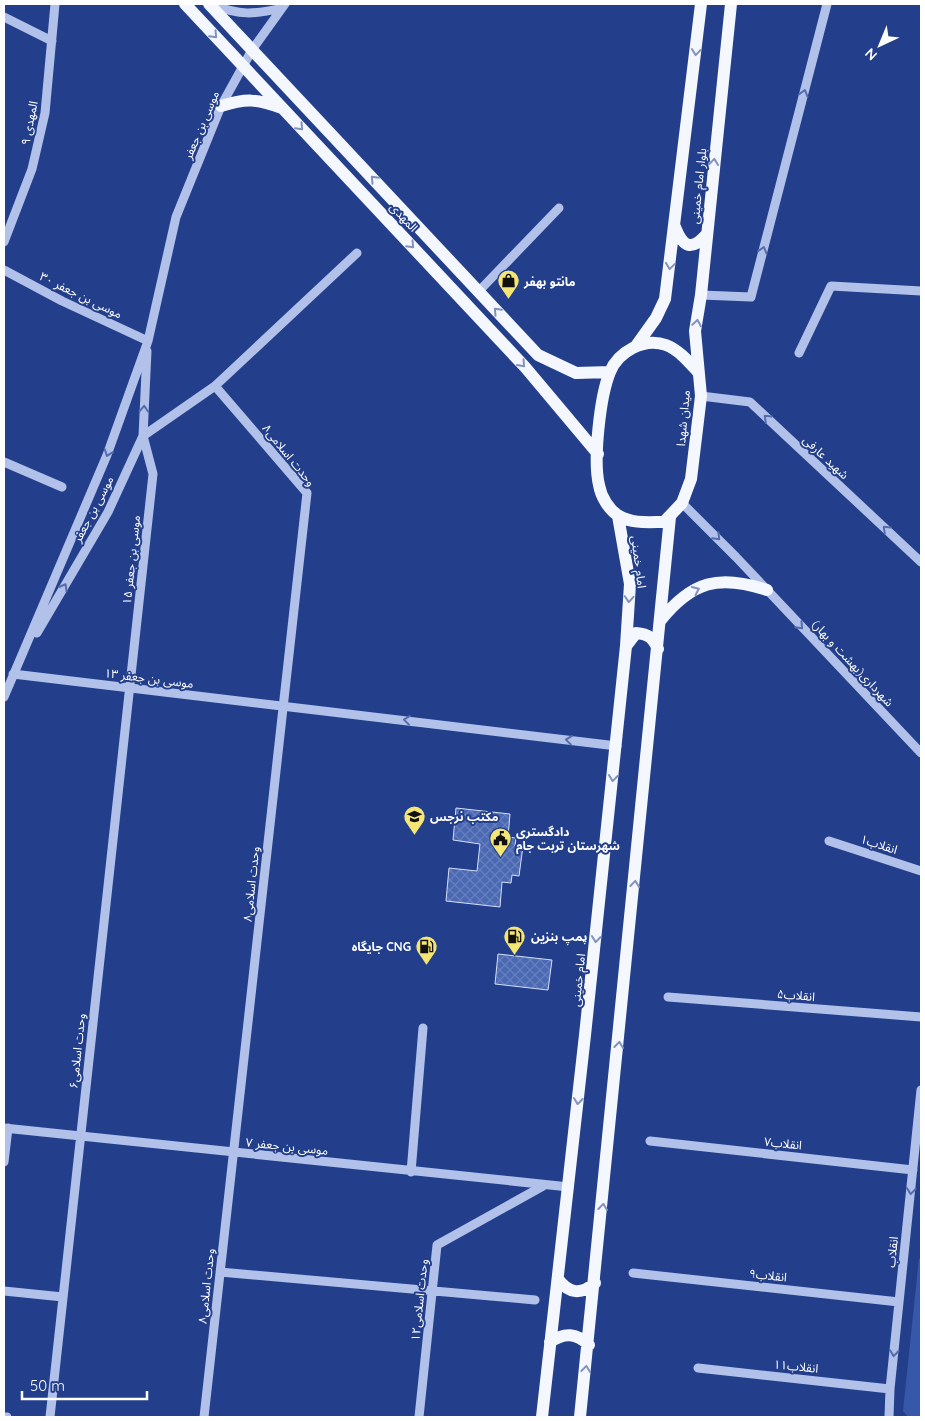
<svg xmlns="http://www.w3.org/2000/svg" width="925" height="1421" viewBox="0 0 925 1421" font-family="Quicksand,'Noto Sans Arabic',sans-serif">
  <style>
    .park { fill: #3757a8 }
    .building { fill: url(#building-cross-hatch); stroke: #d5dff8 }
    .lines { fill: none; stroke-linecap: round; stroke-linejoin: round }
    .minor { stroke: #b1c1ea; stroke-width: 9 }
    .major { stroke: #f5f7fe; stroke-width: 12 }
    .oneway { stroke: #8292bf }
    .oneway2 { stroke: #556cac }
    .labels { text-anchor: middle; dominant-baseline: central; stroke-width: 4; stroke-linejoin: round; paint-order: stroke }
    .street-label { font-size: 12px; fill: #fff; stroke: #233f8b }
    .poi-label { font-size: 12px; font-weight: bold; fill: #fff; stroke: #233f8b; text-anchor: start }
  </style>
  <defs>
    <pattern id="building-cross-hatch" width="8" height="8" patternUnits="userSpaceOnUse" patternTransform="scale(1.25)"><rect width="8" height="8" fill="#4b68b2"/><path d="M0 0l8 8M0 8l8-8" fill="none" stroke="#667fbe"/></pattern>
  </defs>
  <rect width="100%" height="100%" fill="#233f8b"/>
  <!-- park -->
  <path class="park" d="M919,1258L921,1260V1417H908L903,1411Z"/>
  <!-- building -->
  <path class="building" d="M456,808L510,814L508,837L516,838L515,846H523L519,876L512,875L511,883L502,882L500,907L446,901L449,868L477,871L480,844L453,840Z
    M498,954L552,960L548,990L495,984Z"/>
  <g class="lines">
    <!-- minor -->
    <path class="minor" d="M212,5C240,15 253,15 282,8
      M4,17L52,41
      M4,242L32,169L45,113L55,4
      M4,270L62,301L148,341
      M479,291L559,208
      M701,295L751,297L827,4
      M799,353L831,286L921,291
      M701,396L750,402L921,562
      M4,462L62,487
      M682,503L736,557L921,753
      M37,633L108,512L143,436L147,351
      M13,674L617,746
      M4,697L107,455L148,341L176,217L221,106L252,50L285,4
      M829,841L921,871
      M668,997L921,1017
      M4,1128L569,1187
      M650,1141L913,1170
      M4,1162L8,1128
      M411,1172L423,1028
      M220,1272L535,1300
      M633,1273L899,1302
      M4,1291L63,1297
      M698,1368L890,1389
      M4,1417H7
      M50,1417L153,474L143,436L215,386L357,253
      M204,1417L307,493L215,386
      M419,1417L437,1245L543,1186
      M889,1417L890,1389L921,1090"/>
    <!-- major -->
    <path class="major" d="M185,4L525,367L598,454
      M209,4L538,355L576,373L610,372
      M221,106C247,98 256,99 282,108
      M675,227C683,247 691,252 707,234
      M636,346L656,318L665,299L701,4
      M698,372C689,362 679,350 666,345C644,337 618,352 610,372C600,396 593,460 599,485C601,497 609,510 619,516C633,524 649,522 664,522L682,503L691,479L701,396L695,331L701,295L731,4
      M660,621C692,581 719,574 767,590
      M626,646L636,633C649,634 653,638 658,649
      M558,1279C569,1294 581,1295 595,1283
      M550,1342C565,1332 576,1333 589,1345
      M542,1417L585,1035L626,646L630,584L618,516
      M580,1417L670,517"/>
  </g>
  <!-- one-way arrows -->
  <defs><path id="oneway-chevron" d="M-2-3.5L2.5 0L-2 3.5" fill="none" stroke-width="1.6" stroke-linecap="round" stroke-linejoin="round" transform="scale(1.25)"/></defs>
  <g class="oneway">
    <use href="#oneway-chevron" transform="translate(214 35) rotate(47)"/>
    <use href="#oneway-chevron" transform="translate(696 52) rotate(96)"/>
    <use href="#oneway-chevron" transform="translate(300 127) rotate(47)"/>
    <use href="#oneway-chevron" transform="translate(714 162) rotate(-84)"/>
    <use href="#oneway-chevron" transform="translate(374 179) rotate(-133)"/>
    <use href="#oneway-chevron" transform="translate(411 245) rotate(47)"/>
    <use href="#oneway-chevron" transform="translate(670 266) rotate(98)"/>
    <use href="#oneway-chevron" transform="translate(497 311) rotate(-133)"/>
    <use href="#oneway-chevron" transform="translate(697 323) rotate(-81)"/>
    <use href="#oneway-chevron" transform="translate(522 364) rotate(48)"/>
    <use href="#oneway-chevron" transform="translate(696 590) rotate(-25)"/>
    <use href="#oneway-chevron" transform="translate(629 599) rotate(94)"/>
    <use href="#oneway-chevron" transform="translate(613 778) rotate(96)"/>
    <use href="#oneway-chevron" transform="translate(635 884) rotate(-84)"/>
    <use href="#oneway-chevron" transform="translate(596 939) rotate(96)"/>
    <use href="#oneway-chevron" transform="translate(619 1045) rotate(-84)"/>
    <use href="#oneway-chevron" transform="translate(578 1101) rotate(96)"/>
    <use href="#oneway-chevron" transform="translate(603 1207) rotate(-84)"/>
    <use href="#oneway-chevron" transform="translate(586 1369) rotate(-83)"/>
  </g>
  <g class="oneway2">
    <use href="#oneway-chevron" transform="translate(804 93) rotate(-75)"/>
    <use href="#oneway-chevron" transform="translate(763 250) rotate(-75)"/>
    <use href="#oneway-chevron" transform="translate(144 409) rotate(-87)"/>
    <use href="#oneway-chevron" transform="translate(767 418) rotate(-137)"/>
    <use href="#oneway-chevron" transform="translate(108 453) rotate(110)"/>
    <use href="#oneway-chevron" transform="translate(886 529) rotate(-137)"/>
    <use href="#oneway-chevron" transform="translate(717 537) rotate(45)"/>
    <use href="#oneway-chevron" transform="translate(64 587) rotate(-60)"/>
    <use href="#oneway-chevron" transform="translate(800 626) rotate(47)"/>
    <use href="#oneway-chevron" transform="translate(407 720) rotate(-173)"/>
    <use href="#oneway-chevron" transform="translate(569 740) rotate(-173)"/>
    <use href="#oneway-chevron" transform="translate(911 1191) rotate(96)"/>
    <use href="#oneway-chevron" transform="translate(894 1353) rotate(96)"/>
  </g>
  <!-- icons -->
  <defs>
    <symbol id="shop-pin" viewBox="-11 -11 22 30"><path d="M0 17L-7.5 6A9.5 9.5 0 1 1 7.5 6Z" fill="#f5e674" stroke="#233f8b"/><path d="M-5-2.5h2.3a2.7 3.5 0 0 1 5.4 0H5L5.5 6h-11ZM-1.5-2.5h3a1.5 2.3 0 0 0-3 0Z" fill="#111"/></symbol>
    <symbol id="school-pin" viewBox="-11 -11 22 30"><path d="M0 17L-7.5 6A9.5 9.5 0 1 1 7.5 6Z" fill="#f5e674" stroke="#233f8b"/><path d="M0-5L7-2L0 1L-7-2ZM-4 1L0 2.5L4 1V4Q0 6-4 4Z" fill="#111"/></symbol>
    <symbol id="civic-pin" viewBox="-11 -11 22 30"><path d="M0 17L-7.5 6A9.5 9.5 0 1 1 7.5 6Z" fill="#f5e674" stroke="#233f8b"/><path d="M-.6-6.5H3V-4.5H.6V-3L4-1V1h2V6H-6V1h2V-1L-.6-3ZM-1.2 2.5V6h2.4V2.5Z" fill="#111"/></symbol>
    <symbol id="fuel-pin" viewBox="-11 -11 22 30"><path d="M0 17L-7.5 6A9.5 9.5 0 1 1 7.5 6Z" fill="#f5e674" stroke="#233f8b"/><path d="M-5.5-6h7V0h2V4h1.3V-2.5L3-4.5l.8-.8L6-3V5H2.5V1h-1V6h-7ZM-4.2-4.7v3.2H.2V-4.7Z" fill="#111"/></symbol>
  </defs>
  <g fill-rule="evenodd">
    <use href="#shop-pin" x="496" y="268" width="25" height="34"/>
    <use href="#school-pin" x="402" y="804" width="25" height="34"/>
    <use href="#civic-pin" x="488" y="826" width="25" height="34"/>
    <use href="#fuel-pin" x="502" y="924" width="25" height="34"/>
    <use href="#fuel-pin" x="414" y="934" width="25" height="34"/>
  </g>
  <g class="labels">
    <!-- street labels -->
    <g class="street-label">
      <text transform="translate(29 123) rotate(-79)">المهدی ۹</text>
      <text transform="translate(201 125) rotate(-67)">موسی بن جعفر</text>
      <text transform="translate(698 186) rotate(-84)">بلوار امام خمینی</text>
      <text transform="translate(404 217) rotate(47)">المهدی</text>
      <text transform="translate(81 295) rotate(26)">موسی بن جعفر ۳۰</text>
      <text transform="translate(683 418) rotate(-85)">میدان شهدا</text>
      <text transform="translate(289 455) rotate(51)">وحدت اسلامی۸</text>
      <text transform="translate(826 457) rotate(43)">شهید عارفی</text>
      <text transform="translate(93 509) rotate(-62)">موسی بن جعفر</text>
      <text transform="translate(131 560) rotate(-84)">موسی بن جعفر ۱۵</text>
      <text transform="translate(639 562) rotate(83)">امام خمینی</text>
      <text transform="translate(853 663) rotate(47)">شهرداری(بهشت و بهار)</text>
      <text transform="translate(149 678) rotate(7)">موسی بن جعفر ۱۳</text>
      <text transform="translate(879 844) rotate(18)">انقلاب۱</text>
      <text transform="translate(251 884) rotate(-84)">وحدت اسلامی۸</text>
      <text transform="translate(578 980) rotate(-84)">امام خمینی</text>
      <text transform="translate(796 995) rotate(5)">انقلاب۵</text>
      <text transform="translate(77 1051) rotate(-84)">وحدت اسلامی۶</text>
      <text transform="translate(783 1143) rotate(6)">انقلاب۷</text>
      <text transform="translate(287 1146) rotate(6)">موسی بن جعفر ۷</text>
      <text transform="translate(892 1252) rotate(-84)">انقلاب</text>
      <text transform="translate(768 1275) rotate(6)">انقلاب۹</text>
      <text transform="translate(206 1286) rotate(-84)">وحدت اسلامی۸</text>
      <text transform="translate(419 1300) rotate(-84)">وحدت اسلامی۱۲</text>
      <text transform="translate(796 1366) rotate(6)">انقلاب۱۱</text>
    </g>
    <!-- poi labels -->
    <g class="poi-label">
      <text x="524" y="281">مانتو بهفر</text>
      <text x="430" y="816">مكتب نرجس</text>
      <text x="516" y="831">دادگستری<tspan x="516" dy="14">شهرستان تربت جام</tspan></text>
      <text x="531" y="936">پمپ بنزین</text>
      <text x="411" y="946" text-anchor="end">جایگاه CNG</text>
    </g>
  </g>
  <!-- border -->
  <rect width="925" height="1421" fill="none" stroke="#ffffff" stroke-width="10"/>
  <!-- north arrow -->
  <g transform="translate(880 45) rotate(224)" stroke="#233f8b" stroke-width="4" paint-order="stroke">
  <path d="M0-4L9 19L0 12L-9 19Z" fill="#ffffff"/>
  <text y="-8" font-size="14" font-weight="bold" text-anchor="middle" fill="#ffffff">N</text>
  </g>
  <!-- scale -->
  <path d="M22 1391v8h125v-8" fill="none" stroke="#ffffff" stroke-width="2.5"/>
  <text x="30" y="1391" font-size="15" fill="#ffffff" stroke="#233f8b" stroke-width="4" paint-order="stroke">50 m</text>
</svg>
